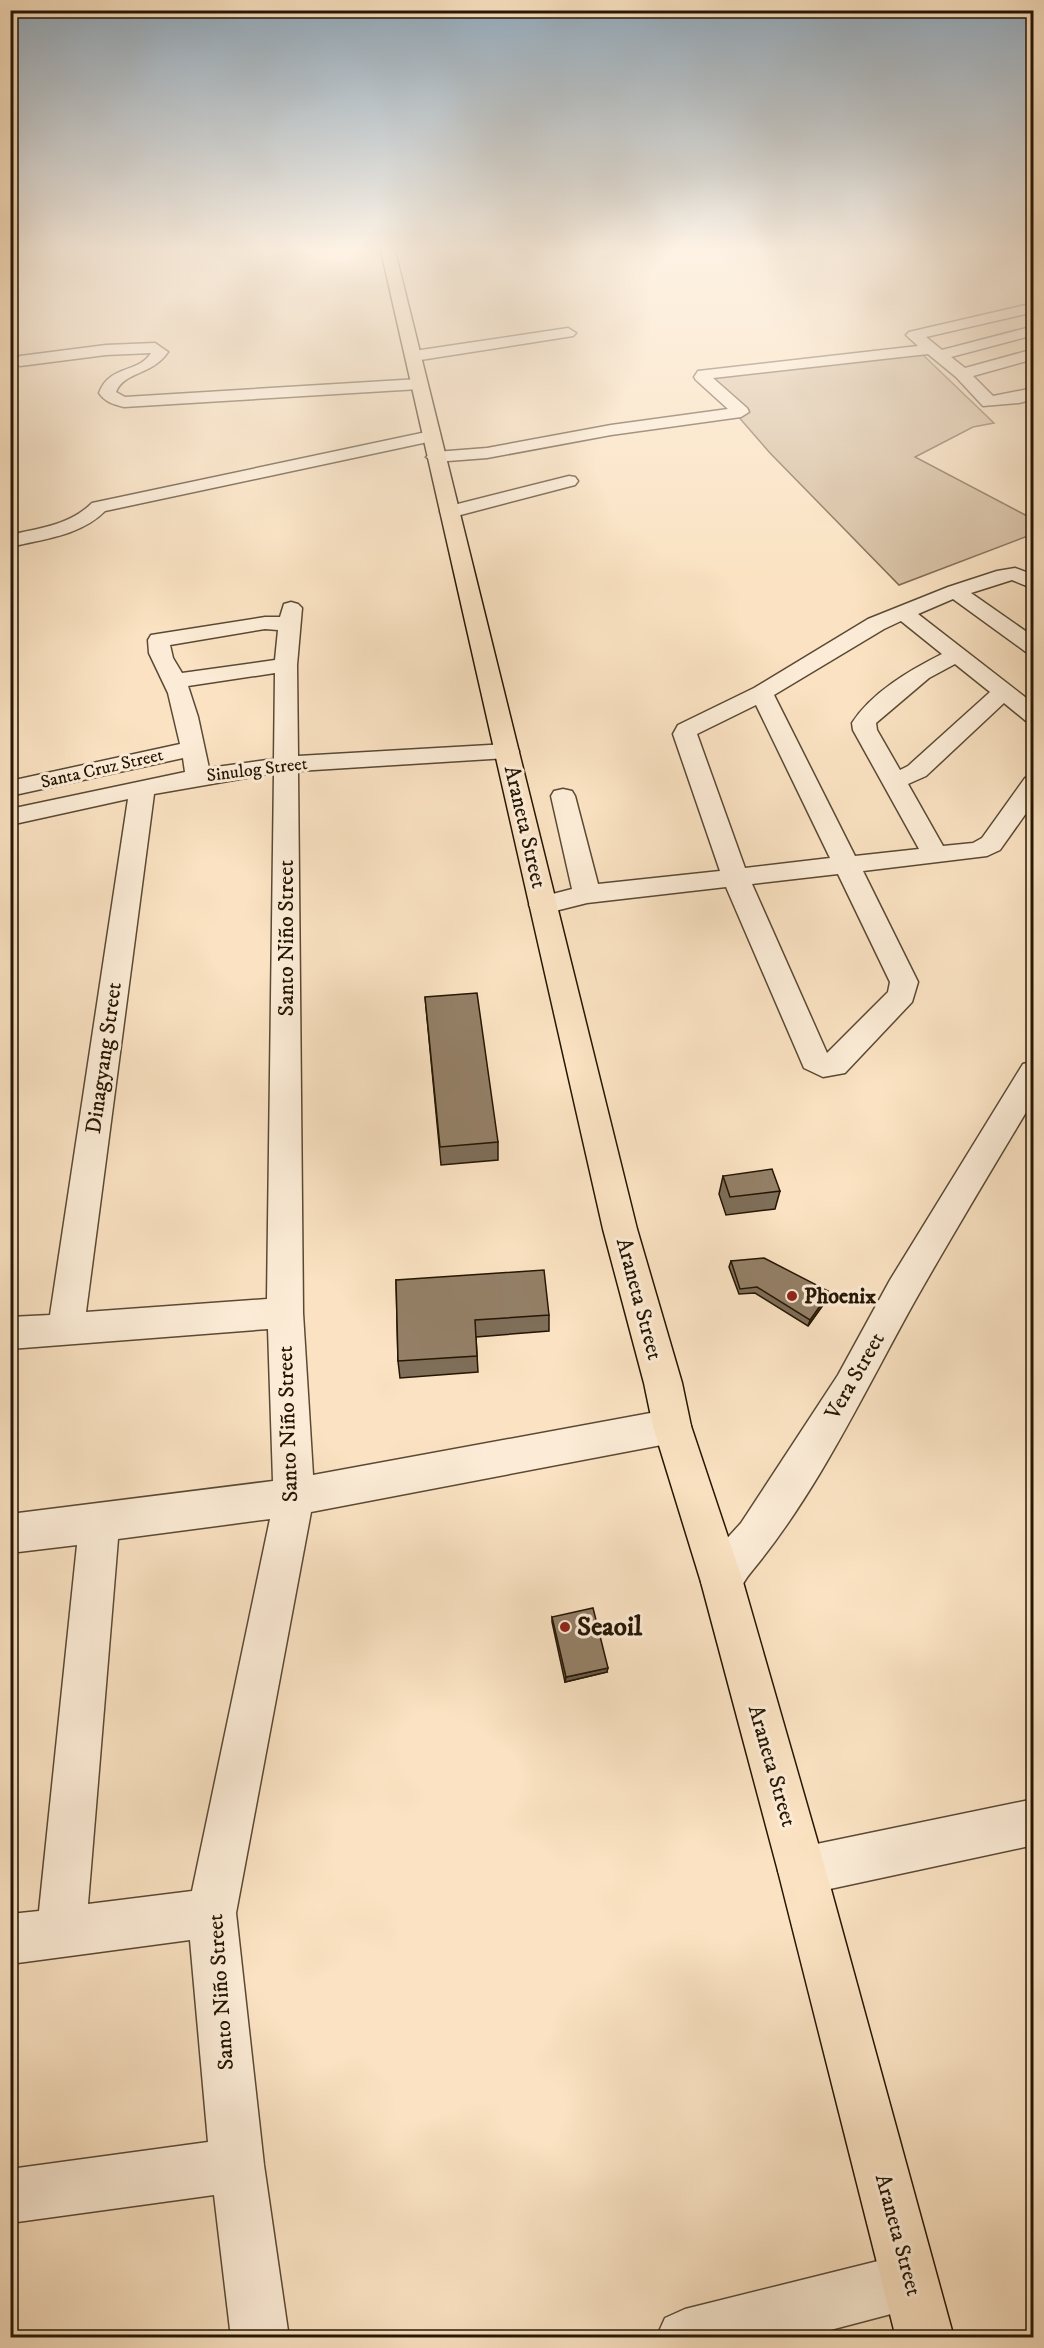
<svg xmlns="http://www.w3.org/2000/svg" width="1044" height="2348" viewBox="0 0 1044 2348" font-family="'IM FELL DW Pica',serif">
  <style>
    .green { fill: #d6bfa2; stroke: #7e6a53; stroke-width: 1.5 }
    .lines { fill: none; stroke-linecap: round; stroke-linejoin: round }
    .minor-casing { stroke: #5a4934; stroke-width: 3 }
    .highway-casing { stroke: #251604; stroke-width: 3 }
    .minor { fill: #fcecd7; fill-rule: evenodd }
    .highway { fill: #fae2c2; fill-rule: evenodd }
    .wall { fill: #7f6e59; stroke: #251604; stroke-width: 1.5 }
    .shaded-wall { fill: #685a48; stroke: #251604; stroke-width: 1.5 }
    .building { fill: #948067; stroke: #251604; stroke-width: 1.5 }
    .poi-dot { fill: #8f2418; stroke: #fcecd7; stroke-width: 2 }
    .labels { text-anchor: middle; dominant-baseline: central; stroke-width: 6; stroke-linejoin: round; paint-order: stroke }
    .far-street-label { font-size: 18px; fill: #251604; stroke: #fcecd7 }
    .street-label { font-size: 22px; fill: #251604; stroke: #fcecd7 }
    .poi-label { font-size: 22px; font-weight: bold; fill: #251604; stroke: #fcecd7; text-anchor: start }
    .near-poi-label { font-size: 27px; font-weight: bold; fill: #251604; stroke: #fcecd7; text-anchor: start }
  </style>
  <rect width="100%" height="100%" fill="#fae2c2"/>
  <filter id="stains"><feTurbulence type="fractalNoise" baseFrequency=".00333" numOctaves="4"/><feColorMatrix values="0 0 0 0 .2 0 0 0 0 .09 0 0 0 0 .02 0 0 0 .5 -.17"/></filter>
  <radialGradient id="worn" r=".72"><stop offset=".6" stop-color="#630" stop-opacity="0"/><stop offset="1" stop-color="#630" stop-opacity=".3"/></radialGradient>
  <!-- green -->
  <path class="green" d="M921,353L994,423L973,427L915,457L1033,519V534L899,585L770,453L703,376Z"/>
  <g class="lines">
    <defs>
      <path id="minor" d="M1034,303V312L926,337L942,350L1034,326V335L951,357L965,368L1034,349V359L973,376L993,396L1034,388V399L1019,403L983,406L956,377L928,354L713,378L747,408L749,412L741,417L611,435L487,458L435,462L426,457L435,452L487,448L611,425L728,409L696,380L694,377L698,371L918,346L906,335L909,332Z
        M568,328L576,333L573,336L414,361L406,356L414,351Z
        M155,343L168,352C153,375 123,372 116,392L125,397L419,379L427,384L419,389L124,407C113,404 105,402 99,393C110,364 138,374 151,353L106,355L20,366L12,361L20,356L106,345Z
        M431,431L437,432L440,436L437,440L105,511C80,536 43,539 10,547V535C40,528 70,525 92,503Z
        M569,476L575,477L578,481L575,485L449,518L440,512L442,508Z
        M1015,568L1034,575V589L1012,580L971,593L1034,637V653L1026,652L953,599L918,614L1034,704V723L1026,721L1004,703L926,776L908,784L943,846L973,843L982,838L1025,778L1034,776V802L1000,850L987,856L863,871L918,982L912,1002L845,1073L823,1077L804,1068L726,887L587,903L543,914L533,911L529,905L533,899L572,889L551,796L554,791L563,789L572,791L575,796L598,884L720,871L673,734L678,725L754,688L868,619L948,587L997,571ZM901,621L942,654C910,670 872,692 852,723L853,730L919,849L855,856L774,695L884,629ZM955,664L990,692L908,766L900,770L877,730L876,723L929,678ZM756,705L830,858L745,868L697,734ZM838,874L890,982L888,992L827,1053L752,884Z
        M291,602L298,604L302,608L297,665L298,756L507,744L515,746L519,751L515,756L507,758L298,771L303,1313L313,1475L672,1409L686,1414L691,1426L686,1438L672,1443L311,1512L236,1913L264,2165L289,2338H231L214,2195L10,2223V2169L208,2142L190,1940L10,1964V1914L39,1911L77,1545L10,1553V1514L273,1481L268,1329L10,1349V1317L50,1315L128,799L10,825V809L185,772L183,758L10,796V781L180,744L168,693L149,653L148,640L151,635L265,617H280L284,604ZM265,629L278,630L275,660L182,673L173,658L170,645ZM275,673L274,759L209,768L198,717L188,686ZM274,773L267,1299L86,1312L154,794ZM270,1519L192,1891L88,1904L118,1539Z
        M1034,1061V1099C994,1166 954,1232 916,1299C865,1390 819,1490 752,1571C739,1586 742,1594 722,1602L707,1596L701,1582L720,1546L741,1523L838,1375L890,1280L1023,1064Z
        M1034,1799V1845L802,1895L785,1888L778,1871L785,1854L802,1847Z
        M910,2253L930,2261L938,2281L930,2301L910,2309L800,2338H656L665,2318L685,2309Z"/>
      <path id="highway" d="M381,251H395L637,1229L682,1383L691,1426L743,1582L826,1871L954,2338H896L778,1871L701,1582L653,1426L644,1383L603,1229Z"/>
    </defs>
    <!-- minor casing -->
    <use href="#minor" class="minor-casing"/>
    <!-- highway casing -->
    <use href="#highway" class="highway-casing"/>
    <!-- minor -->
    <use href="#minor" class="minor"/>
    <!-- highway -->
    <use href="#highway" class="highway"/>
  </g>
  <!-- wall -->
  <path class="wall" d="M425,997L498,1142V1160L441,1165Z
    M723,1176L780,1191L775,1209L726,1215L719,1194Z
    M731,1261L828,1298L808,1326L755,1293L739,1294L729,1267Z
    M396,1280L549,1315V1331L476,1337L478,1372L400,1378L398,1361Z
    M552,1617L607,1672L565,1682L552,1622Z"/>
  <!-- shaded-wall -->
  <path class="shaded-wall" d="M830,1292L828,1298L808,1326L810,1320Z
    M608,1668L607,1672L565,1682L566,1677Z"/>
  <!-- building -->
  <path class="building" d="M477,993L498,1142L440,1147L425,997Z
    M772,1169L780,1191L730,1197L723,1176Z
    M764,1258L830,1292L810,1320L757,1287L740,1289L731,1261Z
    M544,1270L549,1315L475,1320L477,1356L398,1361L396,1280Z
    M593,1608L608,1668L566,1677L552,1617Z"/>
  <!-- sky -->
  <linearGradient id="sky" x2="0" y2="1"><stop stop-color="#92abbf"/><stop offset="0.43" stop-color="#fdf2e4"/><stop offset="1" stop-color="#fdf2e4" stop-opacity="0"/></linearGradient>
  <rect width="1044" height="580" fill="url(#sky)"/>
  <!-- markers -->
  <g class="poi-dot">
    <circle cx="792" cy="1296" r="6"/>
    <circle cx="565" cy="1627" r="6"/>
  </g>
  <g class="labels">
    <!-- far-street labels -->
    <g class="far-street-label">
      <text transform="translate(102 769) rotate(-13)">Santa Cruz Street</text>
      <text transform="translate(257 770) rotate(-7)">Sinulog Street</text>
    </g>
    <!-- street labels -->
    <g class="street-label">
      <text transform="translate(525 827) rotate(77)">Araneta Street</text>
      <text transform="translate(286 938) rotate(-90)">Santo Niño Street</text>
      <text transform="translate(104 1058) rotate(-82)">Dinagyang Street</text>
      <text transform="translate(639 1299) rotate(75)">Araneta Street</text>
      <text transform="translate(855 1376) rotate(-60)">Vera Street</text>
      <text transform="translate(288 1424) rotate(-92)">Santo Niño Street</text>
      <text transform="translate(772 1766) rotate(74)">Araneta Street</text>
      <text transform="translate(221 1992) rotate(-94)">Santo Niño Street</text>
      <text transform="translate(898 2235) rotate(75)">Araneta Street</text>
    </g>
    <!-- poi labels -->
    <g class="poi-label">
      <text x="804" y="1296">Phoenix</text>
    </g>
    <!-- near-poi labels -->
    <g class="near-poi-label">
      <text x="577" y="1627">Seaoil</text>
    </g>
  </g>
  <!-- margin -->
  <rect width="1044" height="2348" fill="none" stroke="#fae2c2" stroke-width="36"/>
  <rect x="12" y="12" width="1020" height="2324" fill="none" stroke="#251604" stroke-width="3"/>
  <rect x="18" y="18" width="1008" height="2312" fill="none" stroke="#251604" stroke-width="1.5"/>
  <rect width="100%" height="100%" filter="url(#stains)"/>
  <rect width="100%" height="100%" fill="url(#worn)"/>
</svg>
